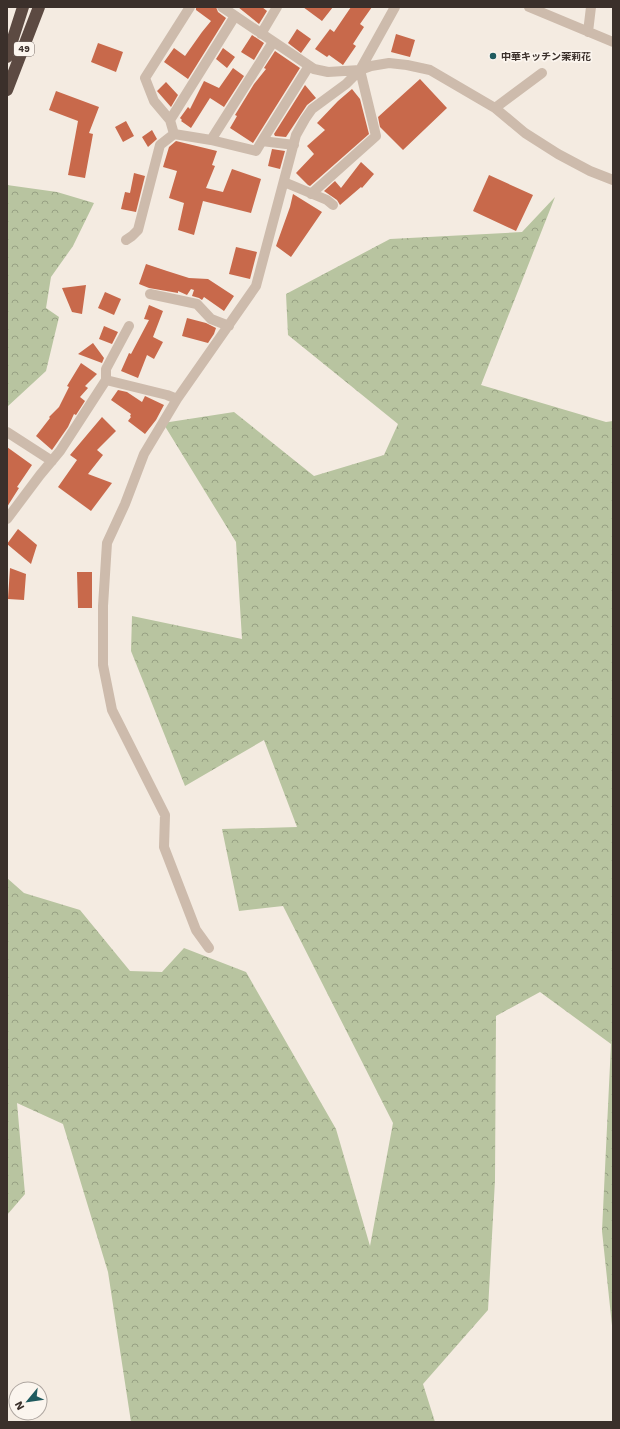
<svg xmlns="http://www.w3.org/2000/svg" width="620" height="1429" viewBox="0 0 620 1429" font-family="'Work Sans','Noto Sans JP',sans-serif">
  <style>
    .forest { fill: url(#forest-crowns) }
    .building { fill: #c8694b }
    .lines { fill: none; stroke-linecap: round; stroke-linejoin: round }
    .minor { stroke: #cdbbac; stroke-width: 10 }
    .highway { stroke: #5c4a42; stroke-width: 12 }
    .poi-dot { fill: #1f5a5e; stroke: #fbf5ee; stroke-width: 1.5 }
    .labels { text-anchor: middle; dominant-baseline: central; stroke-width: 3.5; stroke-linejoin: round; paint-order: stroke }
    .shield { fill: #fbf5ee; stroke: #756b66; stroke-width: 1 }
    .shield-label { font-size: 9px; font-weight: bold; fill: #3b302b }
    .poi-label { font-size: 10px; font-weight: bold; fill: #3b302b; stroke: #fbf5ee; text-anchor: start }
  </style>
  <defs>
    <pattern id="forest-crowns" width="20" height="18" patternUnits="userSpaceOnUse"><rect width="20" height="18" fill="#b8c4a0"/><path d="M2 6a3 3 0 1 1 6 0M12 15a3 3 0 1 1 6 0" fill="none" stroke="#97a083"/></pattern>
  </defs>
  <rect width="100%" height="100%" fill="#f4ebe1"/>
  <!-- forest -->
  <path class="forest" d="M7,185L57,192L94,203L73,246L51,277L46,308L59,317L46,371L7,407Z
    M555,197L481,385L606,422L613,421V1335L602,1231L611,1044L540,992L496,1016L495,1180L488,1310L423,1384L435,1422H131L108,1272L63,1124L17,1103L25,1194L7,1215V878L24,893L80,910L130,971L162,972L184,948L246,972L336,1129L370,1246L393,1123L283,906L239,911L222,829L297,827L264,740L185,786L131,651L132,616L242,639L236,542L163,423L234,412L314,476L384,455L398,424L288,335L286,294L390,239L522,232Z"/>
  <!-- building -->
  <path class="building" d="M196,7H216L218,12L226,18L188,79L164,62L174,48L185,56L202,32L211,21L196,10Z
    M238,7H262L267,11L259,24Z
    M303,7H333L322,21Z
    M351,7H372L360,24L364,27L353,44L356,46L343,65L329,55L327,57L315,49L330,29L334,32Z
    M297,29L311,39L301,53L288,43Z
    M396,34L415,40L410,57L391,52Z
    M252,35L264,43L254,60L241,52Z
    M98,43L123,52L116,72L91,62Z
    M223,48L235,57L227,68L216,59Z
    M275,51L300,68L253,143L230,128L237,116L235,115L254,84L266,69L264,68Z
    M233,68L244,76L224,107L210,98L191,128L181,121L182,120L180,118L188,107L190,109L204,81L219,88Z
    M420,79L447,108L403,150L380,127L378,117Z
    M166,82L178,95L171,107L157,91Z
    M305,85L316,98L307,105L286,137L275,136L274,134Z
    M352,89L360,99L369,134L310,186L308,185L296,173L314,154L307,146L325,130L317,123L338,101Z
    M56,91L99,107L89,133L93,134L85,178L68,175L78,121L49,110Z
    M126,121L134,136L123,142L115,127Z
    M152,130L157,139L148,147L142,137Z
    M176,141L217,151L212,165L215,166L206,188L223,192L232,169L261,179L251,213L203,201L194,235L178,230L184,203L169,198L177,171L163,167L169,147Z
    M272,149L285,151L280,169L268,166Z
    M361,162L374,174L362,188L361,187L340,205L337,200L324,191L335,181L341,188Z
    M134,173L145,176L136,212L121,209L125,192L130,193Z
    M489,175L533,195L516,231L473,211Z
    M293,194L322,212L291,257L276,246L290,207Z
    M236,247L257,252L250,279L229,274Z
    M146,264L167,271L189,278L208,279L234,296L224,311L204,297L202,300L199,298L192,296L194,290L191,289L187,295L178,291V293L149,288L139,284Z
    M86,285L82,314L72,312L62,288Z
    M105,292L121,299L114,315L98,308Z
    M149,305L163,311L153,337L163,342L154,359L147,355L138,378L121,371L129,353L131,354L149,320L144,319Z
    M187,318L206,323L216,328L214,334L208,343L182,336Z
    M104,326L118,332L112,344L99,339Z
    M93,343L104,358L102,363L78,354Z
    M81,363L97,374L85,386L88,388L80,397L85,401L76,415L74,414L68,427L52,450L36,436L50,418L49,417L59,407L69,387L67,386Z
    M118,390L127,392L142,402L145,396L164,405L156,420L145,434L128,421L131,417L130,416L131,414L111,400Z
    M102,417L116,431L97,450L103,455L88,474L112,483L91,511L58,487L77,460L70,455Z
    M7,447L32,465L17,487L19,488L7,507Z
    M18,529L37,545L31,564L7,544Z
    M10,568L26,574L24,600L8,599Z
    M77,572H92V608H78Z"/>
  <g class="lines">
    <!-- minor -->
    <path class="minor" d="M222,7L314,69L328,72L360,70
      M529,7L613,42
      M588,32L591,7
      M261,34L277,7
      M495,108L542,73
      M170,120L154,101L145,78L190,7
      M174,134L211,140L256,151L262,141
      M211,140L273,42
      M294,145L262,141L309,66
      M284,182L327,200L333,205
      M311,194L376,136L360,70L395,7
      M126,240L132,236L138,230L160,145L174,134L170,120L235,16
      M150,294L197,304L211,319L229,326
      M106,380V369L129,326
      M7,432L52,461
      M7,519L40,475L60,451L106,380L167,395L177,399
      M209,948L196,930L164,847L165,815L112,710L103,665V606L107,543L125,504L144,454L177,399L256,286L296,135L305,119L312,109L346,84L360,70L371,66L389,63L407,65L430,70L495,108L525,133L558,154L590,171L613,180"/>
    <!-- highway -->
    <path class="highway" d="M7,57L23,7
      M7,90L39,7"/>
  </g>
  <!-- markers -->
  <circle class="poi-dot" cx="493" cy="56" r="4"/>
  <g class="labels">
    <!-- shield labels -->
    <rect class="shield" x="14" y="42" width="20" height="14" rx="3"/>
    <g class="shield-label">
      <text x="24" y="49">49</text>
    </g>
    <!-- poi labels -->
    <g class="poi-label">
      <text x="501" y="56">中華キッチン茉莉花</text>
    </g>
  </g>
  <!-- border -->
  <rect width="620" height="1429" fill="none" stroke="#3b302b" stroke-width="16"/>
  <!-- north arrow -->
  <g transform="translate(28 1401) rotate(241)"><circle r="19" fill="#fbf5ee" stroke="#aea6a0"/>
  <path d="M0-3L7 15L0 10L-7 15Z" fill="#1f5a5e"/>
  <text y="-6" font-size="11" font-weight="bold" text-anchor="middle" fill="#3b302b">N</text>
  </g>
</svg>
